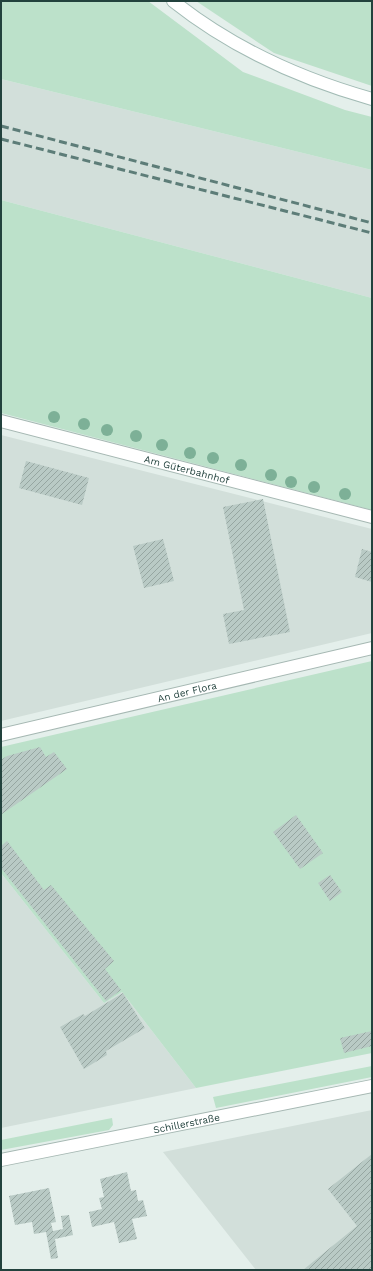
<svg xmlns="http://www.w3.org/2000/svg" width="373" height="1271" viewBox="0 0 373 1271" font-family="'Work Sans',sans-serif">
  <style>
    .built { fill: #d2dfda }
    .green { fill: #bce1ca }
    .building { fill: url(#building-hatch) }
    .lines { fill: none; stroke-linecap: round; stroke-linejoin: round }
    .street-casing { stroke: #a6b8b3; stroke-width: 14 }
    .secondary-casing { stroke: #a2bbb5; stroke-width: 14 }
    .street { stroke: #fff; stroke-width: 12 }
    .secondary { stroke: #fff; stroke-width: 12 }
    .rail { stroke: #5d7d78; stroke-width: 3; stroke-dasharray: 8 4; stroke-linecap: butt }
    .tree { fill: #7db097 }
    .labels { text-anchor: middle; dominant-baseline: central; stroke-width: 3; stroke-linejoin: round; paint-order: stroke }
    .street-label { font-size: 10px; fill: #22423d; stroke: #f6fbf9 }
  </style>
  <defs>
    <pattern id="building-hatch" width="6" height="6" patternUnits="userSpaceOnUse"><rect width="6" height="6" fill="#b9cac5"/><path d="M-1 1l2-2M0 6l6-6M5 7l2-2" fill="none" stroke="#96a6a1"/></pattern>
  </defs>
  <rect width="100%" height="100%" fill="#e4efeb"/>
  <!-- built -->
  <path class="built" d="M1,79L372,170V298L1,200Z
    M1,435L372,529V633L1,721Z
    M1,873L104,1003L122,992L196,1088L1,1128Z
    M372,1110V1270H256L163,1152Z"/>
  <!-- green -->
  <path class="green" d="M1,1H148L243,72L345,110L372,117V170L1,79Z
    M196,1H372V86L274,53Z
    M1,200L372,298V510L1,413Z
    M372,661V1053L196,1088L122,992L104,1003L1,873V747Z
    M372,1066V1077L216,1108L213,1097Z
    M112,1118L113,1125L109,1130L1,1150V1140Z"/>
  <!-- building -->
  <path class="building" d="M26,461L89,478L82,505L19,488Z
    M263,499L290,632L229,644L223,614L244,610L223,507Z
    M163,539L174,581L144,588L133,546Z
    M362,549L372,552V582L355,577Z
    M40,747L46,757L54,752L67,769L2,814L1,760L7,756Z
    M296,815L323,853L300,869L273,832Z
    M7,841L44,890L51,885L114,961L105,969L121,990L106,1001L1,868V846Z
    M330,875L342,892L330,901L318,883Z
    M123,993L145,1028L106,1051L107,1055L84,1069L60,1027L83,1014L85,1016Z
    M372,1031V1046L344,1053L340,1038Z
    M372,1154V1270H303L357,1226L328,1189Z
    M127,1172L131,1191L136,1190L138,1201L143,1200L147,1216L132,1219L137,1239L119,1243L114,1222L92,1227L89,1212L102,1209L99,1198L104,1197L100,1179Z
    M49,1188L56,1222L51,1223L53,1231L63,1229L61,1216L69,1215L73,1235L55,1239L58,1258L51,1259L46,1232L34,1234L32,1222L15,1225L9,1196Z"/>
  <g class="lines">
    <defs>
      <g id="street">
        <path id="s1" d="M1,421L372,517"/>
        <path id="s2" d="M1,735L372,648"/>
        <path id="s3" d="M1,1160L372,1086"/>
      </g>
      <path id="secondary" d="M173,1C231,47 301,79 372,99"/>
    </defs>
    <!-- street casing -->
    <use href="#street" class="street-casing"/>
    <!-- secondary casing -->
    <use href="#secondary" class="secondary-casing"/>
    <!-- street -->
    <use href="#street" class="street"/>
    <!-- secondary -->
    <use href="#secondary" class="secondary"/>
    <!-- rail -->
    <path class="rail" d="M1,126L372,223
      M1,139L372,233"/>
  </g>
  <!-- trees -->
  <g class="tree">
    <circle cx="54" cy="417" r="6"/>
    <circle cx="84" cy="424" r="6"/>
    <circle cx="107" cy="430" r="6"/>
    <circle cx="136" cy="436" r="6"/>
    <circle cx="162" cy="445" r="6"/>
    <circle cx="190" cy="453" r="6"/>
    <circle cx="213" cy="458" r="6"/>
    <circle cx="241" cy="465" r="6"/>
    <circle cx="271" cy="475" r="6"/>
    <circle cx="291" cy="482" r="6"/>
    <circle cx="314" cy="487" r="6"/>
    <circle cx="345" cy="494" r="6"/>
  </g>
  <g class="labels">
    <!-- street labels -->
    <g class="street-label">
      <text stroke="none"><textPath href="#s1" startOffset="192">Am Güterbahnhof</textPath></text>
      <text stroke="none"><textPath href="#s2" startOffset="191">An der Flora</textPath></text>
      <text stroke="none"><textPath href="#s3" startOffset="189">Schillerstraße</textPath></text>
    </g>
  </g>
  <!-- border -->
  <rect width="373" height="1271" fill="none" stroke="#22423d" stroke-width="4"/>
</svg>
